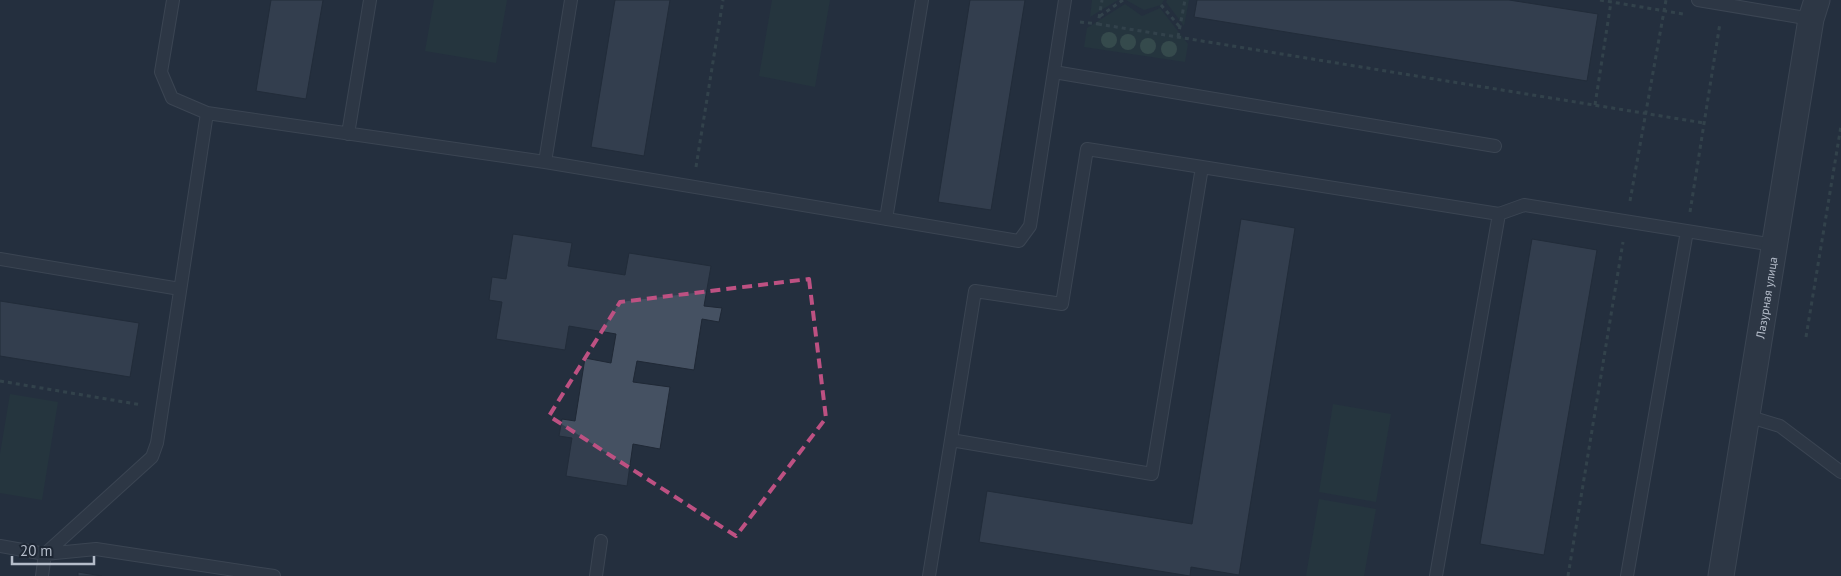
<svg xmlns="http://www.w3.org/2000/svg" width="1841" height="576" viewBox="0 0 1841 576" font-family="'PT Sans',sans-serif">
  <style>
    .green { fill: #263c3f }
    .building { fill: #455162; stroke: #1f2835 }
    .lines { fill: none; stroke-linecap: round; stroke-linejoin: round }
    .lane-casing { stroke: #565f6c; stroke-width: 14 }
    .street-casing { stroke: #565f6c; stroke-width: 27 }
    .path { stroke: #44595c; stroke-width: 3; stroke-dasharray: 4 4; stroke-linecap: butt }
    .lane { stroke: #38414e; stroke-width: 12 }
    .street { stroke: #38414e; stroke-width: 25 }
    .tree { fill: #4b6a5d }
    .marked { fill: none; stroke: #bd5182; stroke-width: 4; stroke-dasharray: 10 6; stroke-linejoin: round }
    .labels { text-anchor: middle; dominant-baseline: central; stroke-width: 5; stroke-linejoin: round; paint-order: stroke }
    .street-label { font-size: 12px; fill: #b4bcc9; stroke: #1d2633 }
  </style>
  <rect width="100%" height="100%" fill="#242f3e"/>
  <!-- green -->
  <path class="green" d="M434,0H507L496,63L425,51Z
    M772,0H830L815,87L759,76Z
    M1092,0H1118L1090,17Z
    M1126,0H1164L1161,5L1144,10Z
    M1167,0H1189L1184,26L1166,2Z
    M1125,4L1142,16L1160,8L1188,44L1185,62L1084,47L1087,28Z
    M10,394L58,402L42,500L0,493V454Z
    M1333,404L1391,414L1376,502L1319,492Z
    M1319,499L1376,509L1364,576H1306Z"/>
  <!-- building -->
  <path class="building" d="M271,0H323L306,99L256,91Z
    M615,0H670L644,156L591,147Z
    M970,0H1025L991,210L938,202Z
    M1197,0H1509L1598,14L1587,81L1194,17Z
    M1241,219L1295,228L1239,575L1191,567L1190,576L979,542L987,491L1192,524Z
    M513,234L572,243L568,266L625,275L629,253L711,266L704,306L722,308L719,322L702,319L694,370L637,361L633,382L670,387L660,449L633,444L627,486L566,476L572,438L559,436L562,419L575,421L585,358L611,363L616,334L569,326L565,350L496,339L502,302L489,300L492,277L506,279Z
    M1532,239L1597,250L1544,555L1480,544Z
    M0,301L139,323L130,377L0,356Z
    M78,572L102,576H78Z"/>
  <g class="lines">
    <defs>
      <path id="lane" d="M173,0L161,72L172,98L207,113L545,162L1019,241L1030,226L1065,0
        M1698,0L1811,19
        M1054,72L1495,146
        M348,134L370,0
        M545,162L571,0
        M886,219L922,0
        M0,259L180,289
        M1747,416L1780,426L1841,472
        M951,440L975,291L1062,304L1087,149L1202,167
        M0,546L45,554L96,549L274,576
        M42,576L45,554L152,457L157,443L207,113
        M596,576L601,541
        M929,576L951,440L1152,474L1202,167L1499,214L1524,205L1774,245
        M1436,576L1499,214
        M1627,576L1687,231"/>
      <g id="street">
        <path id="s1" d="M1721,576L1811,19L1817,0"/>
      </g>
    </defs>
    <!-- lane casing -->
    <use href="#lane" class="lane-casing"/>
    <!-- street casing -->
    <use href="#street" class="street-casing"/>
    <!-- path -->
    <path class="path" d="M1600,0L1683,14
      M1161,5L1180,27
      M1100,16L1123,0
      M1080,22L1098,24L1102,0
      M1098,24L1704,123
      M1178,37L1185,0
      M1595,105L1611,2
      M696,167L723,0
      M1630,201L1666,0
      M1690,212L1720,23
      M1806,337L1841,126
      M0,381L142,405
      M1568,576L1623,242"/>
    <!-- lane -->
    <use href="#lane" class="lane"/>
    <!-- street -->
    <use href="#street" class="street"/>
  </g>
  <!-- trees -->
  <g class="tree">
    <circle cx="1109" cy="40" r="8"/>
    <circle cx="1128" cy="42" r="8"/>
    <circle cx="1148" cy="46" r="8"/>
    <circle cx="1169" cy="49" r="8"/>
  </g>
  <!-- marked area -->
  <path d="M0 0H1841V576H0ZM809,279L826,418L736,536L549,416L620,302Z" fill="#242f3e" fill-opacity=".55" fill-rule="evenodd"/>
  <path class="marked" d="M809,279L826,418L736,536L549,416L620,302Z"/>
  <g class="labels">
    <!-- street labels -->
    <g class="street-label">
      <text stroke="none"><textPath href="#s1" startOffset="282">Лазурная улица</textPath></text>
    </g>
  </g>
  <!-- scale -->
  <path d="M12 556v8h82v-8" fill="none" stroke="#b4bcc9" stroke-width="2.5"/>
  <text x="20" y="556" font-size="15" fill="#b4bcc9" stroke="#1d2633" stroke-width="4" paint-order="stroke">20 m</text>
</svg>
